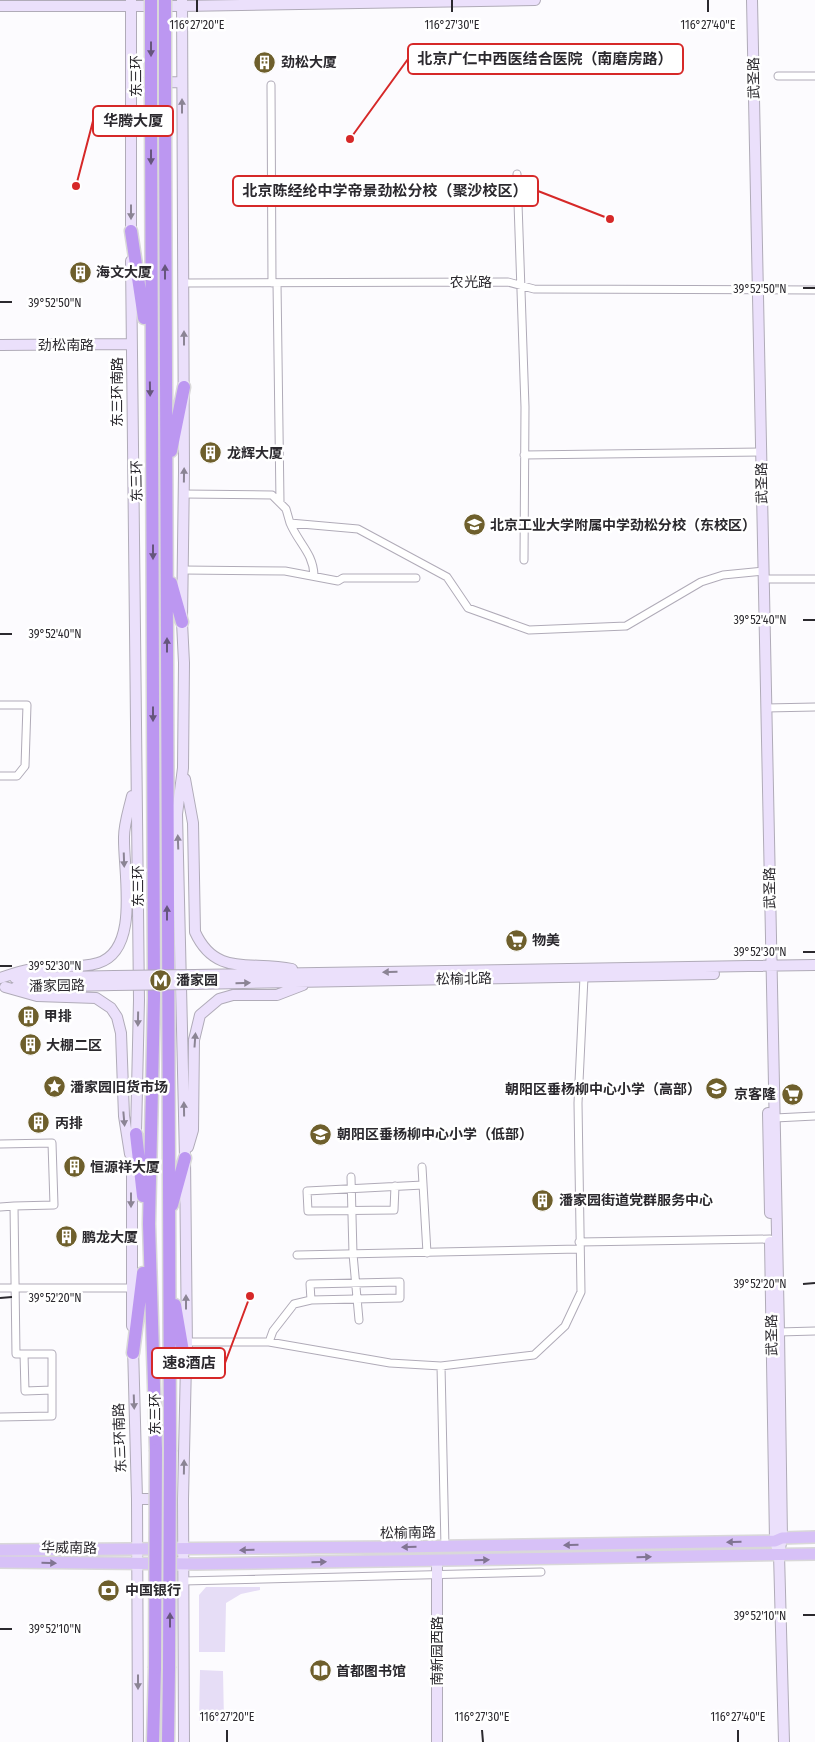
<svg xmlns="http://www.w3.org/2000/svg" width="815" height="1742" viewBox="0 0 815 1742" font-family="'Fira Sans Condensed','Noto Sans SC',sans-serif">
  <style>
    .green { fill: #e6ddf6 }
    .lines { fill: none; stroke-linecap: round; stroke-linejoin: round }
    .street-casing { stroke: #b0abb8; stroke-width: 9 }
    .secondary-casing { stroke: #b0abb8; stroke-width: 12 }
    .primary-casing { stroke: #d9d8d9; stroke-width: 14 }
    .highway-casing { stroke: #d9d8d9; stroke-width: 15 }
    .street { stroke: #fff; stroke-width: 7 }
    .secondary { stroke: #ebe0fb; stroke-width: 10 }
    .primary { stroke: #d7c1f7; stroke-width: 11 }
    .highway { stroke: #bc97f1; stroke-width: 12 }
    .secondary-bridge-casing { stroke: #b0abb8; stroke-width: 12; stroke-linecap: butt }
    .highway-bridge-casing { stroke: #d9d8d9; stroke-width: 15; stroke-linecap: butt }
    .secondary-bridge { stroke: #ebe0fb; stroke-width: 10 }
    .highway-bridge { stroke: #bc97f1; stroke-width: 12 }
    .oneway { fill: #65557c }
    .oneway2 { fill: #8b8494 }
    .oneway3 { fill: #817592 }
    .ticks { fill: none; stroke: #2b292e; stroke-width: 2 }
    .labels { text-anchor: middle; dominant-baseline: central; stroke-width: 5; stroke-linejoin: round; paint-order: stroke }
    .poi-label { font-size: 14px; font-weight: bold; fill: #2b292e; stroke: #fff; text-anchor: start }
    .street-label { font-size: 14px; fill: #2b292e; stroke: #fff }
    .ticks-label { font-size: 12px; text-anchor: middle; fill: #2b292e; stroke: #fff; stroke-width: 5; stroke-linejoin: round; paint-order: stroke }
    .leader { fill: none; stroke: #d62828; stroke-width: 2 }
    .callout-dot { fill: #d62828; stroke: #fff; stroke-width: 2 }
    .callout { fill: #fff; stroke: #d62828; stroke-width: 2 }
    .callout-label { font-size: 15px; text-anchor: middle; font-weight: bold; fill: #2b292e }
  </style>
  <rect width="100%" height="100%" fill="#fcfbfe"/>
  <!-- green -->
  <path class="green" d="M206,1587H260V1590L241,1594L226,1603L225,1652H199V1595Z
    M200,1670L223,1671L224,1721H199Z"/>
  <g class="lines">
    <defs>
      <path id="street" d="M778,76H815
        M271,85L272,283
        M517,174L525,407L524,560
        M184,283L508,282L534,289L815,290
        M277,283L280,502
        M524,455L761,452
        M184,494L272,495L286,509L290,523L358,529L447,577L468,608L529,630L626,626L701,582L723,575L764,571
        M290,523C299,544 313,553 314,575
        M183,570L285,571L338,581L343,578H416
        M764,579H815
        M0,705H27L25,766L17,776H0
        M766,708L815,707
        M775,1118L815,1116
        M0,1144L52,1143L54,1205L14,1206
        M422,1167L427,1253
        M351,1177L353,1254L359,1320
        M395,1186L394,1210L308,1211L307,1191C346,1189 384,1187 423,1185
        M0,1207L14,1206L16,1354H52V1416L0,1417
        M579,1242L770,1239
        M297,1255L579,1249
        M400,1282V1298L311,1300L310,1284Z
        M0,1288H131
        M779,1332L815,1331
        M187,1342H269L390,1363L441,1366L534,1355L565,1326L581,1292L578,1103L584,977
        M269,1342L273,1331L294,1304L311,1300
        M24,1354L25,1391L52,1390
        M441,1366L445,1547
        M183,1581L541,1572"/>
      <path id="secondary" d="M131,0V237
        M182,0L184,472L182,622L184,663L183,768L177,814L185,1158L187,1348
        M752,0L779,1332L782,1538L779,1554L784,1742
        M0,6H182L535,0
        M131,83L182,82
        M131,261L139,1000L136,1134L132,1162V1326
        M0,345L131,344
        M185,779L193,823L195,932C216,978 252,960 292,969
        M194,975L815,965
        M0,978C12,974 25,970 37,968C57,965 78,969 98,963C141,950 123,871 124,837C124,824 129,809 132,796
        M15,978L114,976
        M194,984L714,974
        M5,987L37,996L96,998L111,1008L117,1017L121,1033L124,1116L130,1154
        M16,987L114,985
        M768,1113L770,1213
        M188,1147L193,1130L194,1040L200,1015L219,999L233,995H277L303,985
        M770,1242L775,1541L777,1548
        M133,1346L137,1499L138,1742
        M137,1499H163
        M184,1742L183,1499L186,1363
        M437,1742V1560"/>
      <path id="primary" d="M0,1550C258,1549 517,1546 775,1541L782,1538L815,1537
        M0,1562L196,1564L815,1554"/>
      <path id="highway" d="M151,108L154,998L149,1224L156,1450
        M165,108L170,1450
        M131,231L144,318
        M171,451L184,387
        M171,583L182,622
        M136,1134L143,1196
        M172,1205L185,1158
        M175,1305L186,1369
        M133,1353L143,1273
        M153,1742L155,1668
        M168,1742L169,1668"/>
    </defs>
    <!-- street casing -->
    <use href="#street" class="street-casing"/>
    <!-- secondary casing -->
    <use href="#secondary" class="secondary-casing"/>
    <!-- primary casing -->
    <use href="#primary" class="primary-casing"/>
    <!-- highway casing -->
    <use href="#highway" class="highway-casing"/>
    <!-- street -->
    <use href="#street" class="street"/>
    <!-- secondary -->
    <use href="#secondary" class="secondary"/>
    <!-- primary -->
    <use href="#primary" class="primary"/>
    <!-- highway -->
    <use href="#highway" class="highway"/>
    <defs>
      <path id="secondary-bridge" d="M114,976L194,975
        M114,985L194,984"/>
      <path id="highway-bridge" d="M165,0V108
        M151,108V0
        M155,1668L156,1450
        M169,1668L170,1450"/>
    </defs>
    <!-- secondary-bridge casing -->
    <use href="#secondary-bridge" class="secondary-bridge-casing"/>
    <!-- highway-bridge casing -->
    <use href="#highway-bridge" class="highway-bridge-casing"/>
    <!-- secondary-bridge -->
    <use href="#secondary-bridge" class="secondary-bridge"/>
    <!-- highway-bridge -->
    <use href="#highway-bridge" class="highway-bridge"/>
  </g>
  <!-- one-way arrows -->
  <defs><path id="oneway-solid" d="M-6-.8H1V-3.2L6.5 0L1 3.2V.8H-6Z" transform="scale(1.25)"/></defs>
  <g class="oneway">
    <use href="#oneway-solid" transform="translate(151 49) rotate(90)"/>
    <use href="#oneway-solid" transform="translate(151 157) rotate(90)"/>
    <use href="#oneway-solid" transform="translate(165 272) rotate(-90)"/>
    <use href="#oneway-solid" transform="translate(150 389) rotate(89)"/>
    <use href="#oneway-solid" transform="translate(153 552) rotate(90)"/>
    <use href="#oneway-solid" transform="translate(167 645) rotate(-90)"/>
    <use href="#oneway-solid" transform="translate(153 714) rotate(90)"/>
    <use href="#oneway-solid" transform="translate(167 913) rotate(-90)"/>
    <use href="#oneway-solid" transform="translate(170 1620) rotate(-90)"/>
  </g>
  <g class="oneway2">
    <use href="#oneway-solid" transform="translate(182 106) rotate(-90)"/>
    <use href="#oneway-solid" transform="translate(131 212) rotate(90)"/>
    <use href="#oneway-solid" transform="translate(184 338) rotate(-90)"/>
    <use href="#oneway-solid" transform="translate(184 475) rotate(-89)"/>
    <use href="#oneway-solid" transform="translate(178 842) rotate(-92)"/>
    <use href="#oneway-solid" transform="translate(124 860) rotate(88)"/>
    <use href="#oneway-solid" transform="translate(390 972) rotate(179)"/>
    <use href="#oneway-solid" transform="translate(243 983) rotate(-1)"/>
    <use href="#oneway-solid" transform="translate(138 1019) rotate(91)"/>
    <use href="#oneway-solid" transform="translate(195 1040) rotate(-86)"/>
    <use href="#oneway-solid" transform="translate(184 1109) rotate(-91)"/>
    <use href="#oneway-solid" transform="translate(124 1119) rotate(85)"/>
    <use href="#oneway-solid" transform="translate(131 1200) rotate(90)"/>
    <use href="#oneway-solid" transform="translate(186 1302) rotate(-90)"/>
    <use href="#oneway-solid" transform="translate(134 1402) rotate(88)"/>
    <use href="#oneway-solid" transform="translate(184 1467) rotate(-89)"/>
    <use href="#oneway-solid" transform="translate(138 1682) rotate(90)"/>
  </g>
  <g class="oneway3">
    <use href="#oneway-solid" transform="translate(734 1542) rotate(179)"/>
    <use href="#oneway-solid" transform="translate(571 1545) rotate(179)"/>
    <use href="#oneway-solid" transform="translate(409 1547) rotate(179)"/>
    <use href="#oneway-solid" transform="translate(247 1550) rotate(179)"/>
    <use href="#oneway-solid" transform="translate(644 1557) rotate(-1)"/>
    <use href="#oneway-solid" transform="translate(482 1560) rotate(-1)"/>
    <use href="#oneway-solid" transform="translate(319 1562) rotate(-1)"/>
    <use href="#oneway-solid" transform="translate(49 1563) rotate(1)"/>
  </g>
  <!-- ticks -->
  <path class="ticks" d="M197,0V12M452,0V12M708,0V12M803,288H815M0,302H12M803,620H815M0,634H12M803,952H815M0,966H12M803,1284L815,1283M0,1298L12,1297M803,1615H815M0,1629H12M227,1730V1742M482,1730L483,1742M738,1730V1742"/>
  <!-- icons -->
  <defs>
    <symbol id="building-disc" viewBox="-11 -11 22 22"><circle r="9.5" fill="#6e5f2c" stroke="#fff"/><path d="M-4-6H4V6H1V3H-1V6H-4ZM-2.5-4.3h1.7v1.8h-1.7ZM.8-4.3h1.7v1.8H.8ZM-2.5-1h1.7V.8h-1.7ZM.8-1h1.7V.8H.8Z" fill="#fff"/></symbol>
    <symbol id="school-disc" viewBox="-11 -11 22 22"><circle r="9.5" fill="#6e5f2c" stroke="#fff"/><path d="M0-5L7-2L0 1L-7-2ZM-4 1L0 2.5L4 1V4Q0 6-4 4Z" fill="#fff"/></symbol>
    <symbol id="supermarket-disc" viewBox="-11 -11 22 22"><circle r="9.5" fill="#6e5f2c" stroke="#fff"/><path d="M-6-5.5h2.5l.6 2H6L4.5 2H-2.5L-4.4-4H-6ZM-1.5 3.2a1.3 1.3 0 1 0 .1 0ZM3 3.2a1.3 1.3 0 1 0 .1 0Z" fill="#fff"/></symbol>
    <symbol id="metro-disc" viewBox="-11 -11 22 22"><circle r="9.5" fill="#6e5f2c" stroke="#fff"/><path d="M-5.5 5V-5H-3L0 0L3-5H5.5V5H3V-.5L0 4L-3-.5V5Z" fill="#fff"/></symbol>
    <symbol id="sight-disc" viewBox="-11 -11 22 22"><circle r="9.5" fill="#6e5f2c" stroke="#fff"/><path d="M0-6L1.8-2.2L6-1.7L2.9 1.2L3.7 5.4L0 3.3L-3.7 5.4L-2.9 1.2L-6-1.7L-1.8-2.2Z" fill="#fff"/></symbol>
    <symbol id="bank-disc" viewBox="-11 -11 22 22"><circle r="9.5" fill="#6e5f2c" stroke="#fff"/><path d="M-6-4H6V4H-6ZM0-2.3a2.3 2.3 0 1 0 0 4.6a2.3 2.3 0 1 0 0-4.6Z" fill="#fff"/></symbol>
    <symbol id="library-disc" viewBox="-11 -11 22 22"><circle r="9.5" fill="#6e5f2c" stroke="#fff"/><path d="M-6-4Q-3-5.5-.7-3.5V5Q-3 3-6 4ZM6-4Q3-5.5 .7-3.5V5Q3 3 6 4Z" fill="#fff"/></symbol>
  </defs>
  <g fill-rule="evenodd">
    <use href="#building-disc" x="252" y="50" width="25" height="25"/>
    <use href="#building-disc" x="68" y="260" width="25" height="25"/>
    <use href="#building-disc" x="198" y="440" width="25" height="25"/>
    <use href="#school-disc" x="462" y="512" width="25" height="25"/>
    <use href="#supermarket-disc" x="504" y="928" width="25" height="25"/>
    <use href="#metro-disc" x="148" y="968" width="25" height="25"/>
    <use href="#building-disc" x="16" y="1004" width="25" height="25"/>
    <use href="#building-disc" x="18" y="1032" width="25" height="25"/>
    <use href="#sight-disc" x="42" y="1074" width="25" height="25"/>
    <use href="#school-disc" x="704" y="1076" width="25" height="25"/>
    <use href="#supermarket-disc" x="780" y="1082" width="25" height="25"/>
    <use href="#building-disc" x="26" y="1110" width="25" height="25"/>
    <use href="#school-disc" x="308" y="1122" width="25" height="25"/>
    <use href="#building-disc" x="62" y="1154" width="25" height="25"/>
    <use href="#building-disc" x="530" y="1188" width="25" height="25"/>
    <use href="#building-disc" x="54" y="1224" width="25" height="25"/>
    <use href="#bank-disc" x="96" y="1578" width="25" height="25"/>
    <use href="#library-disc" x="308" y="1658" width="25" height="25"/>
  </g>
  <g class="labels">
    <!-- poi labels -->
    <g class="poi-label">
      <text x="281" y="62">劲松大厦</text>
      <text x="96" y="272">海文大厦</text>
      <text x="227" y="453">龙辉大厦</text>
      <text x="490" y="525">北京工业大学附属中学劲松分校（东校区）</text>
      <text x="532" y="940">物美</text>
      <text x="176" y="980">潘家园</text>
      <text x="44" y="1016">甲排</text>
      <text x="46" y="1045">大棚二区</text>
      <text x="70" y="1087">潘家园旧货市场</text>
      <text x="701" y="1089" text-anchor="end">朝阳区垂杨柳中心小学（高部）</text>
      <text x="776" y="1094" text-anchor="end">京客隆</text>
      <text x="55" y="1123">丙排</text>
      <text x="337" y="1134">朝阳区垂杨柳中心小学（低部）</text>
      <text x="90" y="1167">恒源祥大厦</text>
      <text x="559" y="1200">潘家园街道党群服务中心</text>
      <text x="82" y="1237">鹏龙大厦</text>
      <text x="125" y="1590">中国银行</text>
      <text x="336" y="1671">首都图书馆</text>
    </g>
    <!-- street labels -->
    <g class="street-label">
      <text transform="translate(136 76) rotate(-90)">东三环</text>
      <text transform="translate(754 78) rotate(-91)">武圣路</text>
      <text x="471" y="282">农光路</text>
      <text x="66" y="345">劲松南路</text>
      <text transform="translate(117 392) rotate(-90)">东三环南路</text>
      <text transform="translate(137 481) rotate(-91)">东三环</text>
      <text transform="translate(762 483) rotate(-91)">武圣路</text>
      <text transform="translate(138 886) rotate(-90)">东三环</text>
      <text transform="translate(770 888) rotate(-91)">武圣路</text>
      <text transform="translate(464 979) rotate(-1)">松榆北路</text>
      <text transform="translate(57 986) rotate(-1)">潘家园路</text>
      <text transform="translate(772 1335) rotate(-91)">武圣路</text>
      <text transform="translate(155 1414) rotate(-90)">东三环</text>
      <text transform="translate(120 1438) rotate(-92)">东三环南路</text>
      <text transform="translate(408 1533) rotate(-1)">松榆南路</text>
      <text transform="translate(69 1548) rotate(1)">华威南路</text>
      <text transform="translate(437 1651) rotate(-90)">南新园西路</text>
    </g>
  </g>
  <g class="ticks-label">
    <text x="197" y="29">116°27'20"E</text>
    <text x="452" y="29">116°27'30"E</text>
    <text x="708" y="29">116°27'40"E</text>
    <text x="760" y="293">39°52'50"N</text>
    <text x="55" y="307">39°52'50"N</text>
    <text x="760" y="624">39°52'40"N</text>
    <text x="55" y="638">39°52'40"N</text>
    <text x="760" y="956">39°52'30"N</text>
    <text x="55" y="970">39°52'30"N</text>
    <text x="760" y="1288">39°52'20"N</text>
    <text x="55" y="1302">39°52'20"N</text>
    <text x="760" y="1620">39°52'10"N</text>
    <text x="55" y="1633">39°52'10"N</text>
    <text x="227" y="1721">116°27'20"E</text>
    <text x="482" y="1721">116°27'30"E</text>
    <text x="738" y="1721">116°27'40"E</text>
  </g>
  <!-- callouts -->
  <path class="leader" d="M350 139L408 59M76 186L93 121M610 219L538 191M250 1296L225 1363"/>
  <g class="callout-dot">
    <circle cx="350" cy="139" r="5"/>
    <circle cx="76" cy="186" r="5"/>
    <circle cx="610" cy="219" r="5"/>
    <circle cx="250" cy="1296" r="5"/>
  </g>
  <g class="callout">
    <rect x="408" y="44" width="275" height="30" rx="5"/>
    <rect x="93" y="106" width="80" height="30" rx="5"/>
    <rect x="233" y="176" width="305" height="30" rx="5"/>
    <rect x="152" y="1348" width="73" height="30" rx="5"/>
  </g>
  <g class="callout-label">
    <text x="545" y="64">北京广仁中西医结合医院（南磨房路）</text>
    <text x="133" y="126">华腾大厦</text>
    <text x="385" y="196">北京陈经纶中学帝景劲松分校（聚沙校区）</text>
    <text x="189" y="1368">速8酒店</text>
  </g>
</svg>
